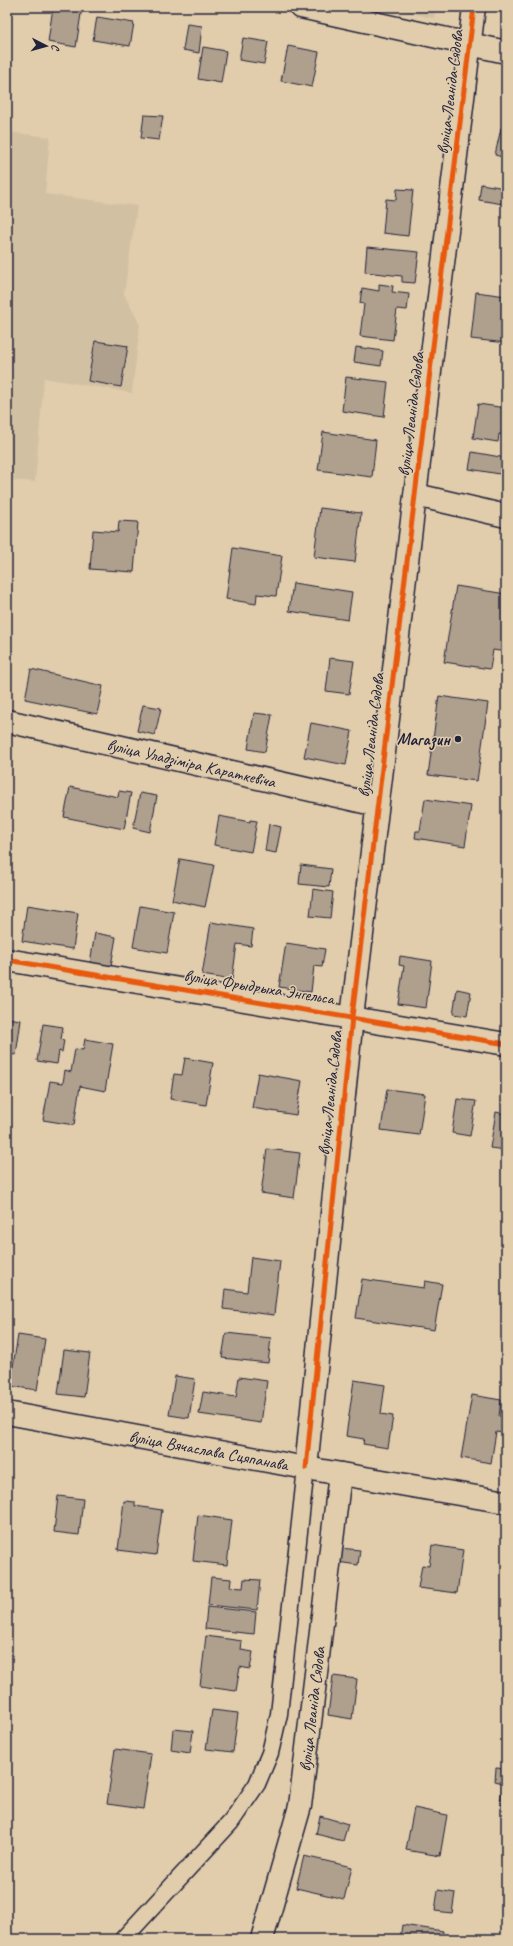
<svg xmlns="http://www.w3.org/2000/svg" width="513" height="1946" viewBox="0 0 513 1946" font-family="Caveat,sans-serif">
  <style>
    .built { fill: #d2c0a3 }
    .building { fill: #afa08e; stroke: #22223b }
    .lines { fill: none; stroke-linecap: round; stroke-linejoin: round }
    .service-casing { stroke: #22223b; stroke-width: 19 }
    .minor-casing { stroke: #22223b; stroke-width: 25 }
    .secondary-casing { stroke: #22223b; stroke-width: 25 }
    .service { stroke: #e1cdac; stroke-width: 16 }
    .minor { stroke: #e1cdac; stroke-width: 22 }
    .secondary { stroke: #e1cdac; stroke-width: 22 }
    .cycleway-casing { stroke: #e1cdac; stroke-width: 8 }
    .cycleway { stroke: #e8590c; stroke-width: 5 }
    .poi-dot { fill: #22223b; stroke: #e1cdac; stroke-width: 1.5 }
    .labels { text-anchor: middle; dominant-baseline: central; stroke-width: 3; stroke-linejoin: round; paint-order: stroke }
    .street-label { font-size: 17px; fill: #22223b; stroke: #e1cdac }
    .poi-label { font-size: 17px; font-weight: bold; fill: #22223b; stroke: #e1cdac; text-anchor: end }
  </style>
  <rect width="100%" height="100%" fill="#e1cdac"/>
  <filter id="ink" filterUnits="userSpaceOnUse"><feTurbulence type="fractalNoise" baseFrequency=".025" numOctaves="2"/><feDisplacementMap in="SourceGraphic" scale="8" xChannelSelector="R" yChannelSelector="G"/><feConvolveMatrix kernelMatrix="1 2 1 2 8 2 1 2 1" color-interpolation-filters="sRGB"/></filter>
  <g filter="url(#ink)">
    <!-- built -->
    <path class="built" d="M381,7H436L434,18Z
      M7,132L50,137L45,194L137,206L124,294L140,325L132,393L44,378L35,482L7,480Z"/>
    <!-- building -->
    <path class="building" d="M7,7H10L8,22H7Z
      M53,7H82L76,47L48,42Z
      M97,17L134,23L130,46L93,40Z
      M187,24L202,26L199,53L183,50Z
      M243,38L268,42L264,64L239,60Z
      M288,46L319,52L312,87L281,81Z
      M203,47L226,51L221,83L198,79Z
      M144,115L163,116L159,140L141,138Z
      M501,128L506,129V158L495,155Z
      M481,184L505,188L503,204L479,200Z
      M397,189L413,190L408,236L383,233L386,199L396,200Z
      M367,247L419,252L415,283L402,282V276L365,272Z
      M379,284L393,286L392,292L409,294L407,310L397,309L393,340L360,336L364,304L360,303L362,288L379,291Z
      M476,292L506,296V343L471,339Z
      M95,341L128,346L121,387L88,381Z
      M356,347L383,351L381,366L354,362Z
      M346,377L388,382L384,417L342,411Z
      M478,404L506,408V435L499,434L498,442L473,438Z
      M323,432L376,440L372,477L318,470Z
      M472,452L506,458V475L469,469Z
      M320,508L361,513L355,562L314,557Z
      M119,521L138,522L134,572L90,569L93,530L118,532Z
      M233,548L282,556L276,596L257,594L256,604L226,599Z
      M293,583L352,592L348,620L289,611Z
      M456,586L506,594V652L493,650L490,669L444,662Z
      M330,658L354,661L349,694L326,691Z
      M31,669L103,686L97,714L25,699Z
      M439,696L488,703L477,781L428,775Z
      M143,705L161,708L155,735L137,731Z
      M254,713L272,715L265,752L248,749Z
      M311,723L352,731L346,765L304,757Z
      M70,787L118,797L119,791L131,793L124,829L64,817Z
      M140,793L157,796L150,832L133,828Z
      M425,799L471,806L465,846L415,838L416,831H420Z
      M219,816L250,822V820L257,821L251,852L214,845Z
      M269,824L281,827L276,853L265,851Z
      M180,859L214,865L205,907L172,900Z
      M301,865L331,869L329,887L299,884Z
      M313,889L333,892L330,918L310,916Z
      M27,905L78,913L73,949L22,941Z
      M140,906L174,912L167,953L133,947Z
      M211,922L253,929L251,946L237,944L232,980L202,975Z
      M95,933L116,937L111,966L90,963Z
      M286,943L325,949L322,967L314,966L311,992L279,987Z
      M400,956L432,961L426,1008L398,1004L404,966L399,965Z
      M457,989L471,992L467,1016L453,1014Z
      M7,1018L21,1020L16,1055L7,1054Z
      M43,1024L63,1027L61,1039L64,1040L62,1052L59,1051L57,1064L37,1061Z
      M85,1039L113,1044L105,1091L80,1086L74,1125L43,1120L50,1081L63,1083L65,1070L71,1072L75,1049L83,1050Z
      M185,1058L213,1063L206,1105L170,1099L174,1074L182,1075Z
      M258,1073L302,1081L296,1115L252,1108Z
      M387,1089L425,1094L419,1135L381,1130Z
      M457,1099L476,1101L470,1136L452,1133Z
      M496,1112L506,1114V1150L490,1148Z
      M267,1149L300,1153L294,1198L261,1193Z
      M251,1257L280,1261L274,1315L223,1309L225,1289L247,1292Z
      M362,1279L424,1288L425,1281L442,1284L434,1330L356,1318Z
      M226,1333L271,1338L268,1363L222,1358Z
      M18,1335L45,1339L37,1390L10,1386Z
      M64,1350L90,1353L84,1397L58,1394Z
      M175,1376L195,1379L189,1418L169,1415Z
      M239,1377L267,1381L261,1423L199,1414L203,1392L236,1397Z
      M354,1380L385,1385L381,1414L393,1416L388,1448L363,1444L364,1439L346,1436Z
      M472,1395L501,1400L499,1416L505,1417L503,1433L496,1432L491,1463L461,1458Z
      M58,1496L83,1499L79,1535L54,1532Z
      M124,1501L135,1502V1506L162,1510L156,1555L118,1550Z
      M198,1515L232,1520L227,1565L193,1561Z
      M432,1545L463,1550L457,1593L418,1588L422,1565L429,1566Z
      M339,1548L360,1550L358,1565L337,1562Z
      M211,1577L231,1579L230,1587L243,1588L244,1579L260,1580L257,1610L208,1605Z
      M207,1607L256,1612L254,1634L205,1629Z
      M206,1636L242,1641L241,1650L253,1652L250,1669L240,1667L236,1691L200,1686Z
      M333,1676L357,1679L352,1719L328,1715Z
      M212,1710L238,1713L233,1752L206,1749Z
      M173,1729L193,1731L190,1753L171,1750Z
      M115,1749L151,1754L143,1809L107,1804Z
      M496,1768L506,1769V1805L500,1804L503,1783L495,1781Z
      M414,1808L447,1815L440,1856L406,1850Z
      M320,1816L348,1824L343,1841L316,1834Z
      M304,1856L352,1867L344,1899L296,1888Z
      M438,1890L455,1893L452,1913L435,1911Z
      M402,1925L443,1931L442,1939H400Z"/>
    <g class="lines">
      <defs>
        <path id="service" d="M123,1939L231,1822L257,1784L270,1753L279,1714L306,1468"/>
        <g id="minor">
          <path d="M301,7L506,52"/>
          <path d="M416,495L506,516"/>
          <path id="s1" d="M7,721L377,805"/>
          <path d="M7,960L506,1044"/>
          <path d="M306,1468L352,1017L474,7"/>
          <path id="s2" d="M262,1939L300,1806L340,1474"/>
        </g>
        <g id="secondary">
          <path id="s3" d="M7,1413L306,1468L506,1502"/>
        </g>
      </defs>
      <!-- service casing -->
      <use href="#service" class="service-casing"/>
      <!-- minor casing -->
      <use href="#minor" class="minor-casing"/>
      <!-- secondary casing -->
      <use href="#secondary" class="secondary-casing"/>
      <!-- service -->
      <use href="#service" class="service"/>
      <!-- minor -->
      <use href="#minor" class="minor"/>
      <!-- secondary -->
      <use href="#secondary" class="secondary"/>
      <defs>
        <path id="cycleway" d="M7,960L506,1044
          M306,1468L352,1017L474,7"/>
      </defs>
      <!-- cycleway casing -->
      <use href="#cycleway" class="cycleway-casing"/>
      <!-- cycleway -->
      <use href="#cycleway" class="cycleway"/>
    </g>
  </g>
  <!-- markers -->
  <circle class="poi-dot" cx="458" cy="739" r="4"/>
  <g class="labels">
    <!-- street labels -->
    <g class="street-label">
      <text transform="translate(450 92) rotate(-83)">вуліца Леаніда Сядова</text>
      <text transform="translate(411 414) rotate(-83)">вуліца Леаніда Сядова</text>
      <text transform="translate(371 735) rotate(-83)">вуліца Леаніда Сядова</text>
      <text stroke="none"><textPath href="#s1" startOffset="189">вуліца Уладзіміра Караткевіча</textPath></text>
      <text transform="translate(259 987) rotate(9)">вуліца Фрыдрыха Энгельса</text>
      <text transform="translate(330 1093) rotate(-84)">вуліца Леаніда Сядова</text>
      <text stroke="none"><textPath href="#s3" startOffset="205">вуліца Вячаслава Сцяпанава</textPath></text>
      <text stroke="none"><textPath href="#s2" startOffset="236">вуліца Леаніда Сядова</textPath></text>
    </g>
    <!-- poi labels -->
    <g class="poi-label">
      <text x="450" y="739">Магазин</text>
    </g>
  </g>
  <!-- margin -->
  <rect width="513" height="1946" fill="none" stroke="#e1cdac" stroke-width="24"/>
  <rect x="12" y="12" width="489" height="1922" fill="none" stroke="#22223b" stroke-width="1.5" filter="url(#ink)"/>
  <!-- north arrow -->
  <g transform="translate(46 46) rotate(96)" stroke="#e1cdac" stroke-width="3" paint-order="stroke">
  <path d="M0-3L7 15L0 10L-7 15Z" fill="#22223b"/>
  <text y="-6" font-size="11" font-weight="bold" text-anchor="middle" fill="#22223b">С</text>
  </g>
</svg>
